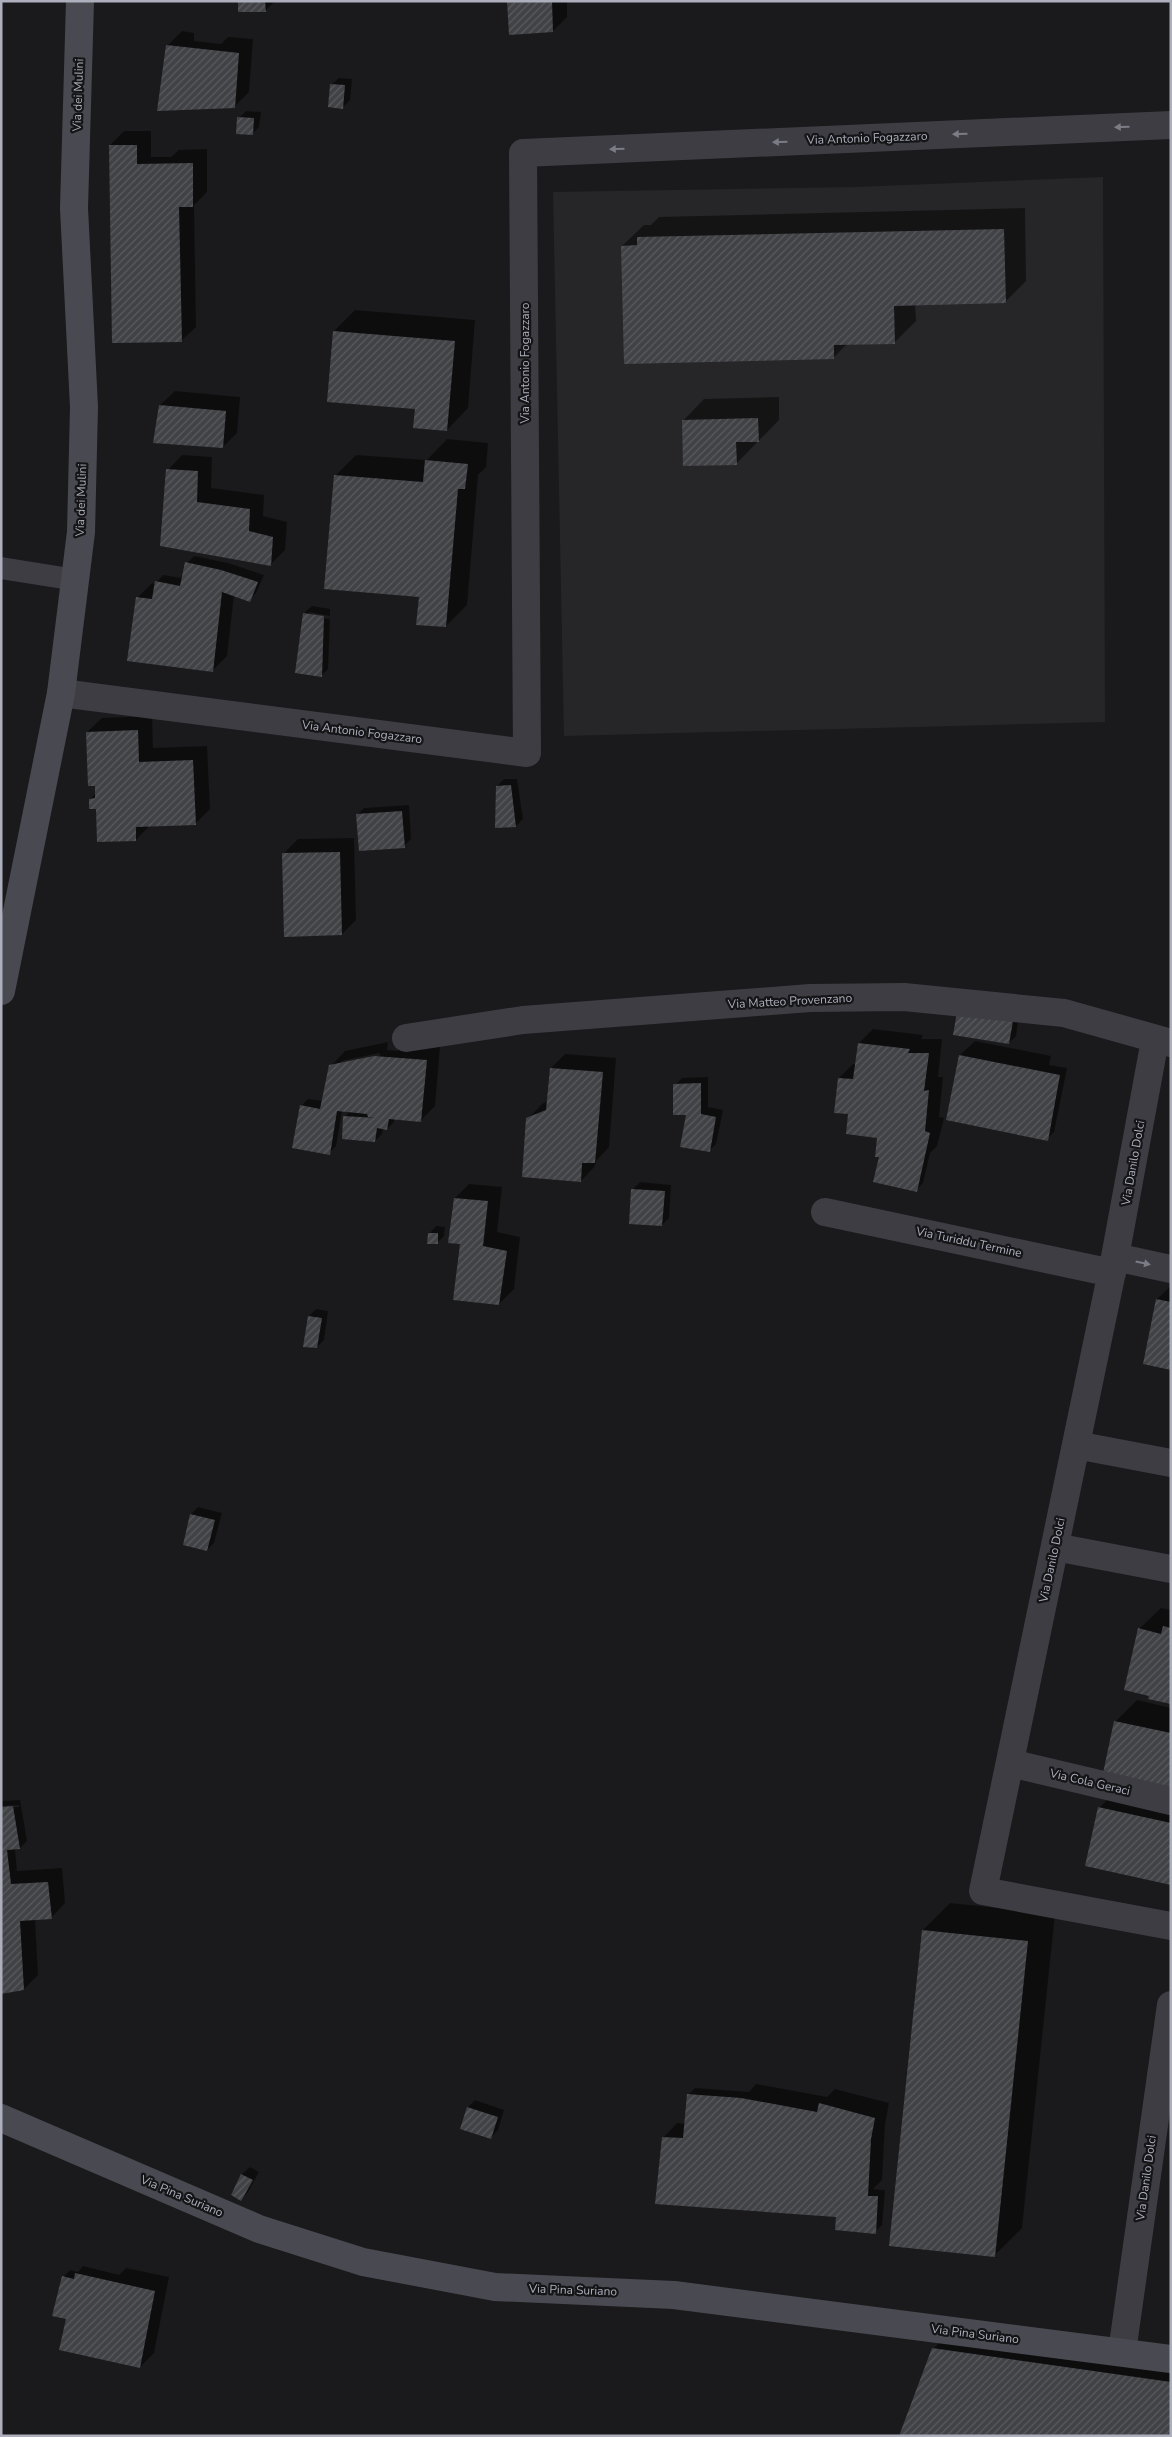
<svg xmlns="http://www.w3.org/2000/svg" width="1172" height="2437" viewBox="0 0 1172 2437" font-family="'Nunito Sans',sans-serif">
  <style>
    .built { fill: #262629 }
    .shadow { fill: #0007; fill-rule: evenodd }
    .building { fill: url(#building-hatch) }
    .lines { fill: none; stroke-linecap: round; stroke-linejoin: round }
    .lane { stroke: #3d3d43; stroke-width: 22 }
    .street { stroke: #3d3d43; stroke-width: 28 }
    .secondary { stroke: #494a51; stroke-width: 28 }
    .oneway { fill: #7b7c86 }
    .labels { text-anchor: middle; dominant-baseline: central; stroke-width: 4.5; stroke-linejoin: round; paint-order: stroke }
    .street-label { font-size: 12px; fill: #adafbc; stroke: #151517 }
  </style>
  <defs>
    <pattern id="building-hatch" width="6" height="6" patternUnits="userSpaceOnUse" patternTransform="scale(1.25)"><rect width="6" height="6" fill="#414246"/><path d="M-1 1l2-2M0 6l6-6M5 7l2-2" fill="none" stroke="#5a5b5f"/></pattern>
  </defs>
  <rect width="100%" height="100%" fill="#1a1a1c"/>
  <!-- built -->
  <path class="built" d="M1103,177L1105,722L564,736L553,192L856,187Z"/>
  <!-- shadow -->
  <path class="shadow" d="M239,1H275L265,11Z
    M508,1H567V17L553,31Z
    M182,31L194,33V41L221,44L228,37L253,39L249,92L235,106L167,46Z
    M339,78L352,79L350,100L343,107L331,85Z
    M246,111L261,112L259,127L252,134L239,118Z
    M124,131H151V157H171L179,150L207,149V192L194,205L196,327L181,341L110,145Z
    M1025,208L1026,281L1005,302L915,304L916,321L895,342L847,344L833,358L622,246L644,225H651L659,217Z
    M355,310L475,320L468,408L447,430L416,408L334,331Z
    M175,391L240,397L237,433L223,447L160,405Z
    M779,397V420L736,464L683,421L704,399Z
    M447,439L488,443L486,467L478,475L467,605L446,626L420,596L335,476L356,455L427,460Z
    M182,455L212,457L211,488L264,495L263,516L287,522L285,550L271,564L162,545L168,470Z
    M194,556L228,563L264,575L256,593L249,600L234,595L227,656L212,671L137,598L152,583L155,584L163,575L181,578L187,563Z
    M312,606L330,609V616L309,612V615L329,619L330,617L328,669L321,676L304,613Z
    M152,716L153,748L207,746L210,809L196,823L150,825L136,840L97,808L90,799L96,793L87,732L102,718Z
    M504,779H517L523,819L516,826L497,786Z
    M409,805L411,839L404,846L357,815L364,808Z
    M354,838L356,920L342,934L284,853L298,839Z
    M958,1013L1019,1014L1016,1036L1009,1043Z
    M873,1029L923,1035L921,1039H942L938,1077H943L939,1117L944,1118L937,1146L930,1153L923,1183L916,1190L880,1156L879,1137L849,1113L839,1078L853,1064H856L859,1043Z
    M975,1041L1051,1056L1049,1065L1067,1068L1054,1132L1047,1139L960,1055Z
    M388,1042L387,1050L397,1051L405,1044L440,1046L435,1106L421,1120L394,1118V1122L387,1129L383,1128L382,1134L375,1141L345,1117L350,1111L342,1110L336,1146L329,1153L301,1106L308,1099L323,1101L331,1066L345,1051ZM380,1053V1056L341,1064V1061Z
    M565,1054L616,1058L609,1147L596,1161L595,1166L581,1181L528,1119L542,1104L548,1101L551,1068Z
    M708,1077V1107L723,1110L716,1144L709,1151L687,1114L675,1085L682,1078Z
    M640,1182L671,1185L669,1218L662,1225L633,1189Z
    M469,1184L502,1187L497,1232L520,1237L514,1289L499,1304L461,1243L455,1198Z
    M436,1226L445,1227L444,1236L437,1243L429,1234Z
    M1171,1286V1368L1144,1363L1157,1299Z
    M316,1309L328,1311L324,1340L317,1347L309,1316Z
    M198,1507L222,1513L214,1543L207,1550L191,1514Z
    M1161,1608L1171,1610V1703L1139,1629Z
    M1137,1700L1171,1708V1792L1116,1721Z
    M1114,1793L1171,1805V1883L1099,1808Z
    M20,1800L27,1841L20,1848L15,1849L17,1871L62,1868L65,1903L51,1918L35,1919L38,1975L24,1989L1,1808L19,1807V1805L1,1806V1801Z
    M950,1903L1055,1914L1022,2228L995,2255L923,1930Z
    M756,2084L827,2097L835,2089L889,2103L885,2124L882,2180L873,2189L885,2190L882,2225L875,2232L838,2214L663,2138L677,2123L686,2124L688,2095L695,2088L749,2092Z
    M475,2100L504,2110L498,2130L491,2137L468,2107Z
    M250,2167L259,2172L248,2192L241,2199L232,2194L242,2174Z
    M83,2266L119,2275L126,2268L169,2277L154,2353L140,2367L68,2315L63,2277L70,2270L78,2272Z
    M961,2322L1171,2351V2436L933,2349Z"/>
  <!-- building -->
  <path class="building" d="M238,1H265L266,12H238Z
    M507,1H552L553,32L509,35Z
    M166,45L239,53L235,108L157,111Z
    M330,84L345,85L343,109L328,107Z
    M237,117L254,118L253,135L236,134Z
    M109,145H137V164L193,163V207H179L182,342L112,343Z
    M1004,229L1006,303L894,306L895,344L834,345V359L624,364L621,246L637,245V237Z
    M333,331L455,341L447,431L413,428L415,409L327,402Z
    M159,405L226,411L223,448L153,443Z
    M758,418L759,442H736L737,465L683,466L682,420Z
    M425,460L468,464L465,489H458L446,627L416,625L419,597L324,589L334,475L423,482Z
    M166,469L198,471L197,502L250,509L249,531L273,537L271,566L160,546Z
    M185,562L221,570L258,582L250,602L222,592L213,672L127,661L136,597L152,599L155,581L180,586Z
    M303,613L324,616L322,677L295,673Z
    M138,730L139,762L193,760L196,825L136,827V841L97,842L96,809H89V799L95,798V786H88L86,732Z
    M511,785L516,827L495,828L496,786Z
    M402,811L405,848L359,851L356,814Z
    M340,852L342,935L284,937L282,853Z
    M957,1012L1013,1021L1009,1044L953,1035Z
    M858,1043L910,1049L908,1053H929L924,1091L929,1090L925,1131L930,1133L917,1192L873,1182L879,1157H875L877,1138L846,1134L848,1114L834,1113L838,1078L853,1079Z
    M959,1055L1060,1075L1048,1141L946,1120Z
    M374,1056L427,1060L421,1122L389,1119L387,1130L377,1128L375,1142L342,1139L343,1116L377,1118L368,1117L367,1114L337,1111L330,1155L292,1148L300,1105L320,1109L329,1065Z
    M550,1068L603,1072L595,1163H582L581,1182L522,1177L526,1118L546,1110Z
    M701,1083V1114L716,1117L710,1152L680,1147L686,1115H673V1084Z
    M631,1189L665,1191L662,1226L629,1224Z
    M454,1198L488,1201L483,1246L507,1251L499,1305L453,1300L460,1244L448,1243Z
    M428,1233H438V1244H427Z
    M1156,1299L1171,1302V1370L1143,1364Z
    M308,1316L322,1318L317,1348L303,1347Z
    M190,1514L215,1520L207,1551L183,1545Z
    M1163,1626L1171,1628V1704L1148,1699L1149,1696L1124,1690L1138,1628L1161,1634Z
    M1114,1721L1171,1733V1793L1102,1778Z
    M13,1806L20,1849L7,1850L11,1884L48,1882L52,1919L20,1921L24,1990L1,1994V1807Z
    M1098,1807L1171,1823V1885L1085,1866Z
    M922,1930L1028,1941L995,2257L889,2246Z
    M687,2094L741,2098L817,2112L819,2103L875,2118L871,2139L868,2196H878L876,2234L835,2230L836,2217L655,2204L662,2137L683,2138Z
    M467,2107L498,2117L491,2139L460,2129Z
    M241,2174L253,2180L241,2201L231,2195Z
    M75,2273L155,2291L140,2368L59,2350L66,2319L52,2316L62,2276L74,2279Z
    M932,2348L1171,2382V2436H899Z"/>
  <g class="lines">
    <!-- lane -->
    <path class="lane" d="M1,568L76,580"/>
    <!-- street -->
    <path class="street" d="M61,693L527,753L523,153L1171,125
      M406,1038L523,1020L810,998L904,997L1064,1013L1171,1043
      M1155,1040L1115,1257L983,1891L1171,1926
      M825,1212L1112,1273
      M1115,1257L1171,1269
      M1076,1445L1171,1463
      M1055,1547L1171,1569
      M1010,1763L1171,1801
      M1122,2352L1171,2005"/>
    <!-- secondary -->
    <path class="secondary" d="M1,991L61,693L81,532L84,407L74,208L80,1
      M1,2118L259,2229L363,2262L495,2287L674,2295L1171,2359"/>
  </g>
  <!-- one-way arrows -->
  <defs><path id="oneway-solid" d="M-6-.8H1V-3.2L6.5 0L1 3.2V.8H-6Z" transform="scale(1.25)"/></defs>
  <g class="oneway">
    <use href="#oneway-solid" transform="translate(1122 127) rotate(178)"/>
    <use href="#oneway-solid" transform="translate(960 134) rotate(178)"/>
    <use href="#oneway-solid" transform="translate(780 142) rotate(178)"/>
    <use href="#oneway-solid" transform="translate(617 149) rotate(178)"/>
    <use href="#oneway-solid" transform="translate(1143 1263) rotate(12)"/>
  </g>
  <g class="labels">
    <!-- street labels -->
    <g class="street-label">
      <text transform="translate(78 95) rotate(-88)">Via dei Mulini</text>
      <text transform="translate(867 138) rotate(-2)">Via Antonio Fogazzaro</text>
      <text transform="translate(525 363) rotate(-90)">Via Antonio Fogazzaro</text>
      <text transform="translate(81 500) rotate(-88)">Via dei Mulini</text>
      <text transform="translate(362 732) rotate(7)">Via Antonio Fogazzaro</text>
      <text transform="translate(790 1001) rotate(-3)">Via Matteo Provenzano</text>
      <text transform="translate(1133 1163) rotate(-80)">Via Danilo Dolci</text>
      <text transform="translate(969 1242) rotate(12)">Via Turiddu Termine</text>
      <text transform="translate(1052 1560) rotate(-78)">Via Danilo Dolci</text>
      <text transform="translate(1090 1782) rotate(13)">Via Cola Geraci</text>
      <text transform="translate(1146 2178) rotate(-82)">Via Danilo Dolci</text>
      <text transform="translate(182 2196) rotate(23)">Via Pina Suriano</text>
      <text transform="translate(573 2290) rotate(2)">Via Pina Suriano</text>
      <text transform="translate(975 2334) rotate(7)">Via Pina Suriano</text>
    </g>
  </g>
  <!-- border -->
  <rect width="1172" height="2437" fill="none" stroke="#adafbc" stroke-width="5"/>
</svg>
